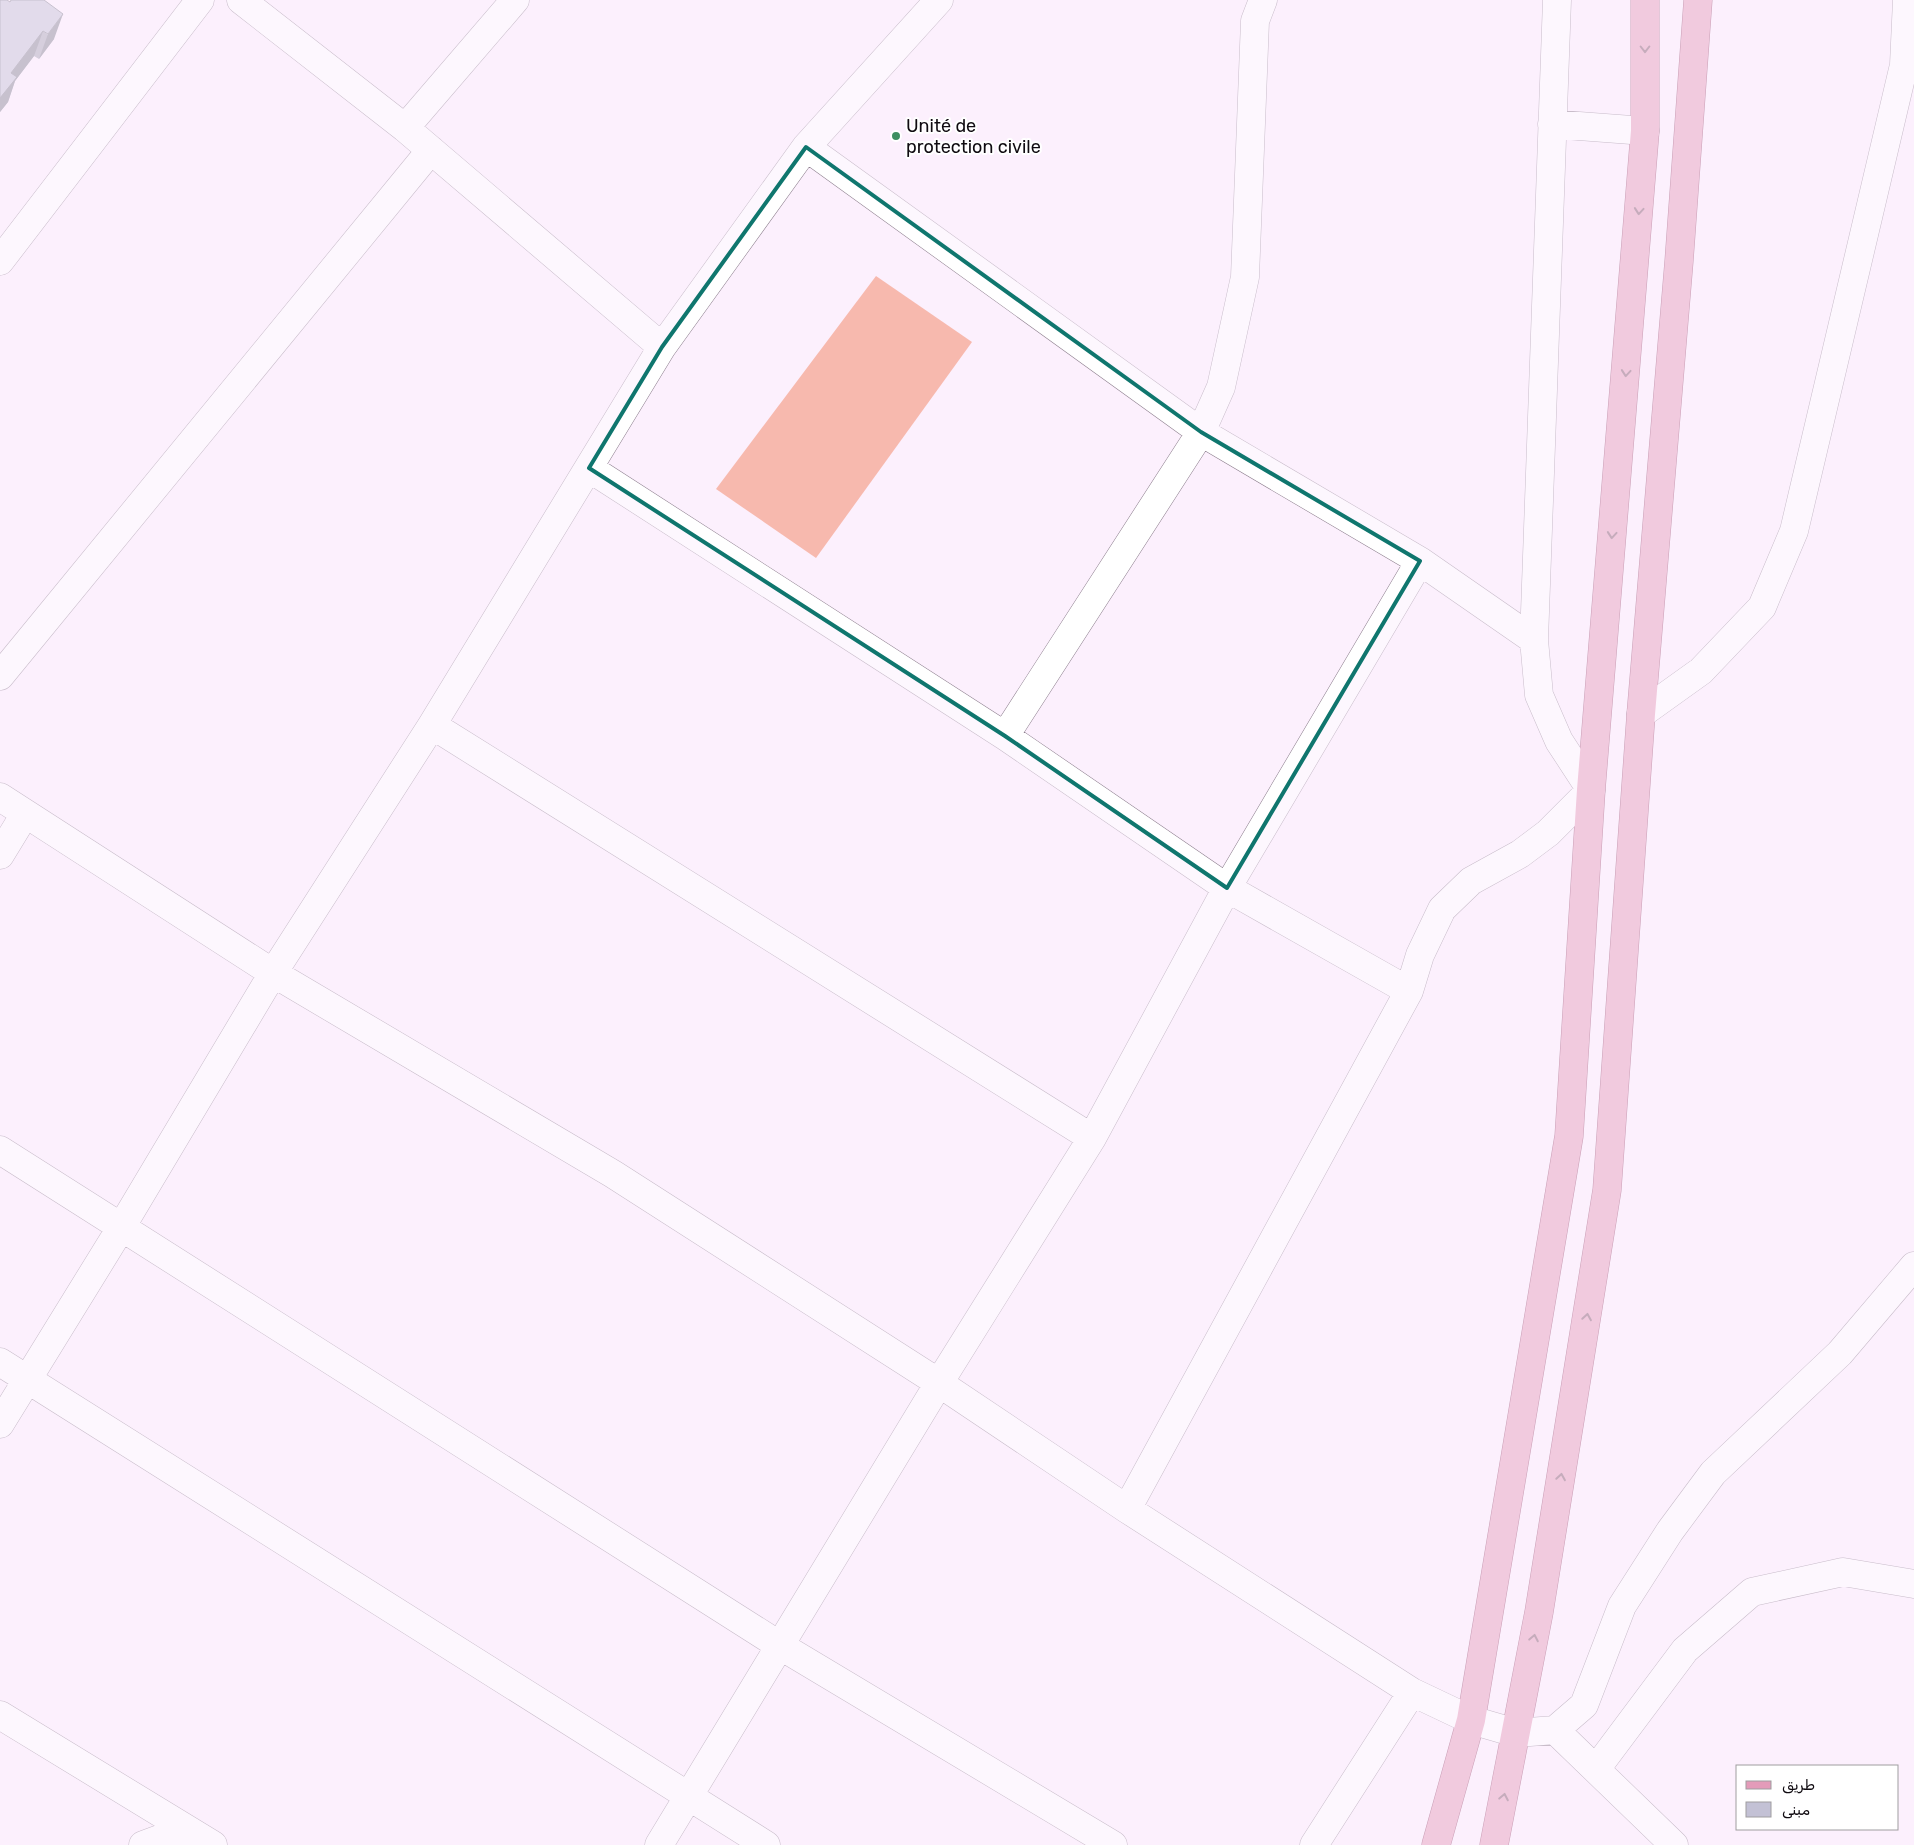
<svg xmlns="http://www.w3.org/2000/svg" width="1914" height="1845" viewBox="0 0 1914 1845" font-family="Rubik,Vazirmatn,sans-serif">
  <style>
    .pitch { fill: #f7b9ae }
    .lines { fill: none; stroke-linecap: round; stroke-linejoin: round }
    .minor-casing { stroke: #8c7e8d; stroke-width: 29 }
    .primary-casing { stroke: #8e3e60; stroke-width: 29 }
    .minor { stroke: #fff; stroke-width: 28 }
    .primary { stroke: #e49bb9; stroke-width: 28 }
    .wall { fill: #a8a6b7 }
    .shaded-wall { fill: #888795 }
    .building { fill: #c3c1d5; stroke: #888795 }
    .oneway { stroke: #855a6d }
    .marked { fill: none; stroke: #0f766e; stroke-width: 4; stroke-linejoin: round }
    .poi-dot { fill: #3d8f61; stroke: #fff; stroke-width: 2 }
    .labels { text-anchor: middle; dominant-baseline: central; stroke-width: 4; stroke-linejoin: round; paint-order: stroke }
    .poi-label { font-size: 18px; fill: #100b11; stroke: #fff; text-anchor: start }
  </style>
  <rect width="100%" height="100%" fill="#fcf0fd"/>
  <!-- pitch -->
  <path class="pitch" d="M876,276L972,342L816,558L716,489Z"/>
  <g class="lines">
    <defs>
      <path id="minor" d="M241,0L405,128L662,347
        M1263,0L1255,21L1245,277L1221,387L1201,432L1420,561L1534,640
        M1552,124L1645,131
        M405,128L515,0
        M806,147L1201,432L1005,736
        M0,261L200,0
        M589,468L1005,736L1227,888L1092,1138L939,1383L659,1845
        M0,676L431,150
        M1641,714L1701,671L1762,607L1794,531L1904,65L1907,0
        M432,725L1092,1138
        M0,797L273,973L613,1174L939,1383L1127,1509L1412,1692L1471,1720L1516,1733L1555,1730L1584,1705L1622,1606L1670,1531L1713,1473L1840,1353L1914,1266
        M0,855L25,814
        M1409,991L1227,888L1420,561
        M0,1150L779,1645L1113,1845
        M0,1362L766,1845
        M0,1424L122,1226L273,973L432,725L662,347L806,147L939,0
        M1127,1509L1409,991L1420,955L1442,909L1471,881L1520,854L1548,833L1591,790L1559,741L1539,695L1534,640L1557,0
        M0,1715L213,1845
        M1555,1730L1674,1845
        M1596,1769L1685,1650L1752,1592L1843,1572L1914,1584
        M143,1845L186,1829
        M1314,1845L1412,1692"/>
      <path id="primary" d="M1436,1845L1471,1720L1569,1136L1591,790L1645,131V0
        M1494,1845L1539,1612L1607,1190L1641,714L1679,261L1698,0"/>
    </defs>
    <!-- minor casing -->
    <use href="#minor" class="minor-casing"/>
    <!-- primary casing -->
    <use href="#primary" class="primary-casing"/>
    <!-- minor -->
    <use href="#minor" class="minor"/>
    <!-- primary -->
    <use href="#primary" class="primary"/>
  </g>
  <!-- wall -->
  <path class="wall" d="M0,0L54,39L39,59L34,56L15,81L8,102L0,112Z"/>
  <!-- shaded-wall -->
  <path class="shaded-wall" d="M63,14L54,39L39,59L48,34Z
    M43,31L34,56L15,81L8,102L0,112V98L11,73Z"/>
  <!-- building -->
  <path class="building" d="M0,0H7L10,2L11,0H44L63,14L48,34L43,31L11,73L17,77L0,98Z"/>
  <!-- one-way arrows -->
  <defs><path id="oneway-chevron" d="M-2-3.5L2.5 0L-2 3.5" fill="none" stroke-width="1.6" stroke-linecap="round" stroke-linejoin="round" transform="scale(1.25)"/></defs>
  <g class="oneway">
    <use href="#oneway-chevron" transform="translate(1645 49) rotate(90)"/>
    <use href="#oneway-chevron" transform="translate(1639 211) rotate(95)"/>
    <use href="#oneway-chevron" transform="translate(1626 373) rotate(95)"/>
    <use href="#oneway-chevron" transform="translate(1612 535) rotate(95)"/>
    <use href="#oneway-chevron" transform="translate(1587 1317) rotate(-81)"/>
    <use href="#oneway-chevron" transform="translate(1561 1477) rotate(-81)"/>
    <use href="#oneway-chevron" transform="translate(1534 1638) rotate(-79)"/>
    <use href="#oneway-chevron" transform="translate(1504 1797) rotate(-79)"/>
  </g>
  <!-- marked area -->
  <path d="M0 0H1914V1845H0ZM806,147L1201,432L1420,561L1227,888L1005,736L589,468L662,347Z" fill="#fcf0fd" fill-opacity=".55" fill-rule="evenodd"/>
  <path class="marked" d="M806,147L1201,432L1420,561L1227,888L1005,736L589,468L662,347Z"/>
  <!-- markers -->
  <circle class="poi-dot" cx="896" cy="136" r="5"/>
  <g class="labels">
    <!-- poi labels -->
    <g class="poi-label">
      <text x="906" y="126">Unité de<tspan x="906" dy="21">protection civile</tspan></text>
    </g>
  </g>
  <!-- legend -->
  <rect x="1736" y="1765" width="162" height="65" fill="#ffffff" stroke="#9f9da0"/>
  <rect x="1746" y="1781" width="25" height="8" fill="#e49bb9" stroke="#9f9da0"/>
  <text x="1782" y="1790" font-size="15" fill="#100b11">طريق</text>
  <rect x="1746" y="1802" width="25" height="15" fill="#c3c1d5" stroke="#9f9da0"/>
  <text x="1782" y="1815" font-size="15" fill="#100b11">مبنى</text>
</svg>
